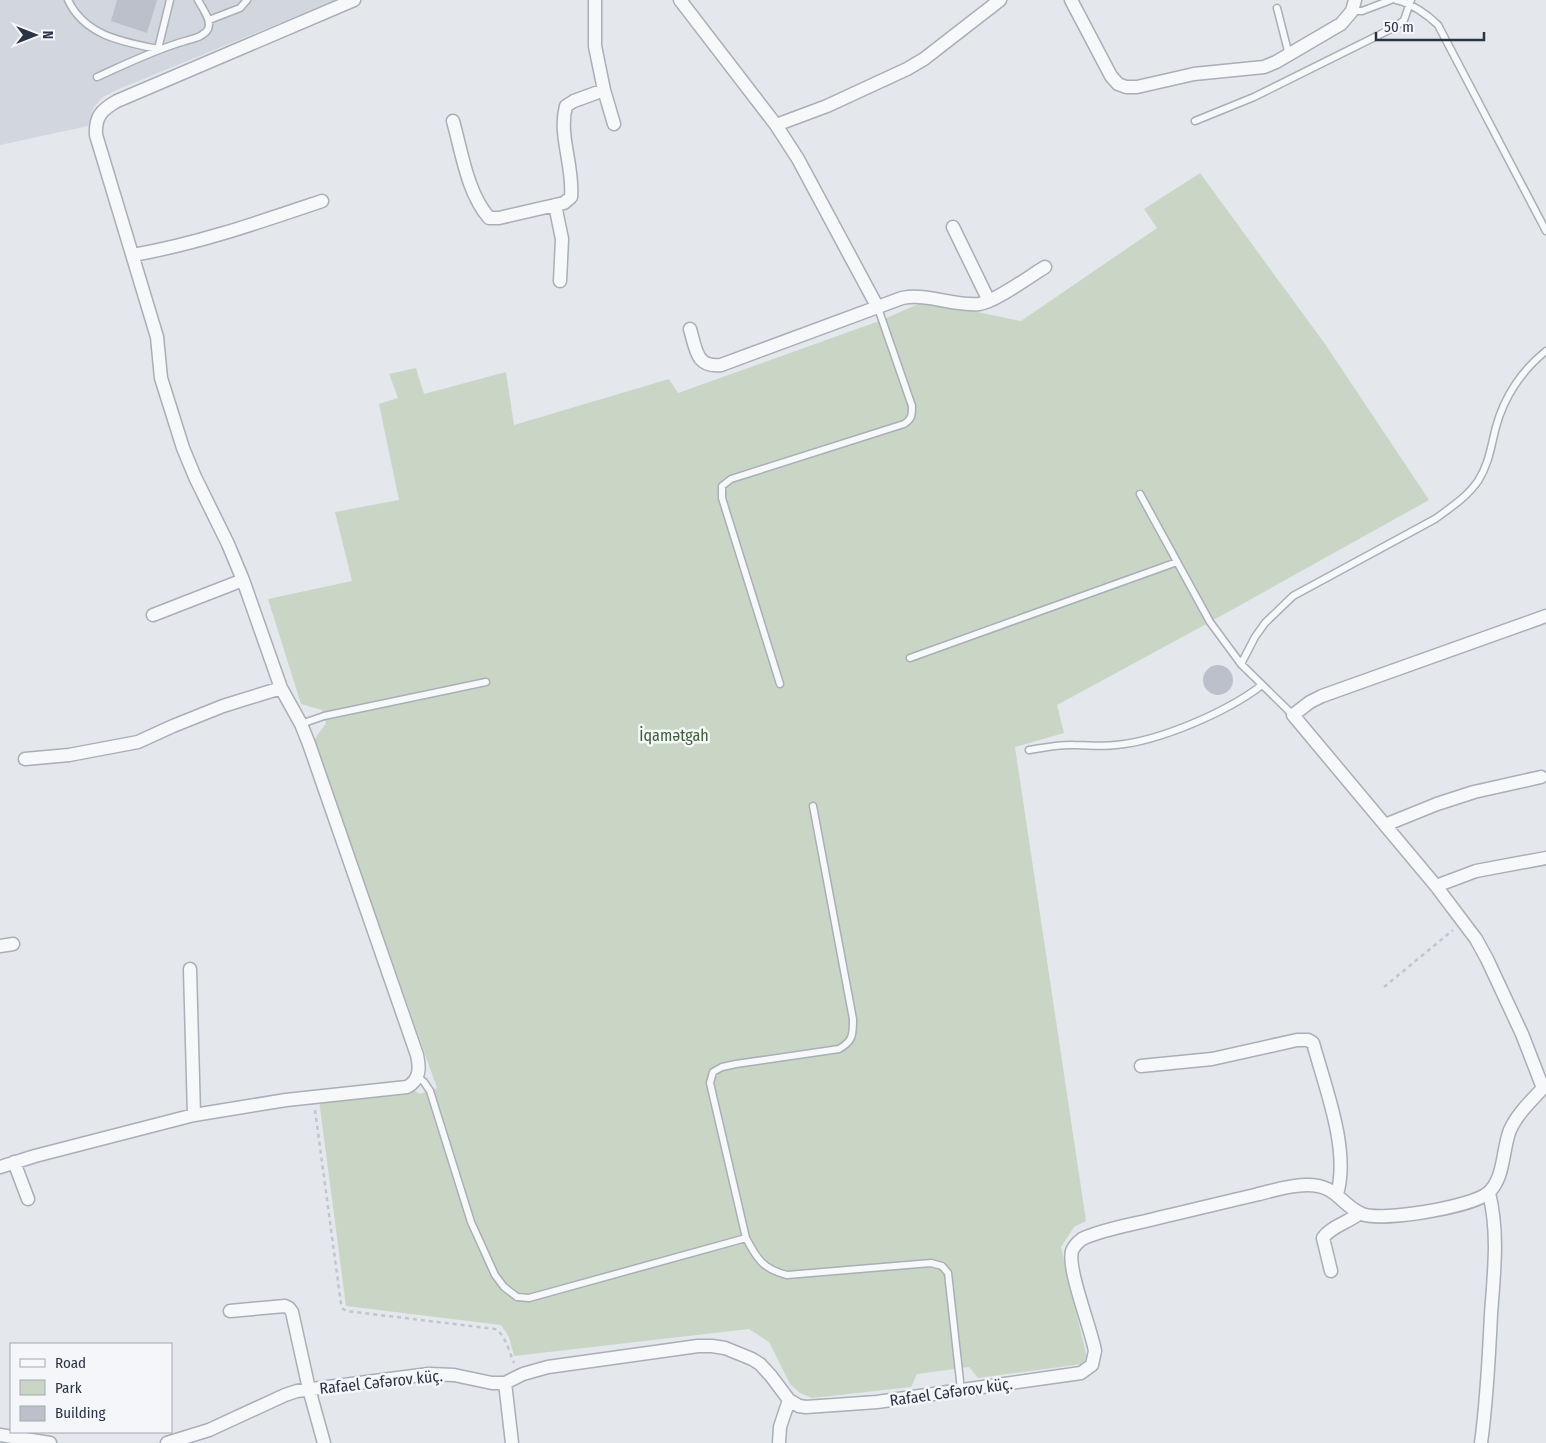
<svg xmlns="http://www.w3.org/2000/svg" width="1546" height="1443" viewBox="0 0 1546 1443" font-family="'Fira Sans Condensed',sans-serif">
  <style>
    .built { fill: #d2d6de }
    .green { fill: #c9d6c5 }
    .building { fill: #bbc0ca }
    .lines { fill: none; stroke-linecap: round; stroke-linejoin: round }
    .service-casing { stroke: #a9aeb7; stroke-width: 9 }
    .minor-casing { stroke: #a9aeb7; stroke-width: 15 }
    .path { stroke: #c2c5cb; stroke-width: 2.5; stroke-dasharray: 4 4; stroke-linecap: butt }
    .service { stroke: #f7f8fa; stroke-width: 6 }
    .minor { stroke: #f7f8fa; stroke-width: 12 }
    .labels { text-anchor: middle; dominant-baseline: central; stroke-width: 5; stroke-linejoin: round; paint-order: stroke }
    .park-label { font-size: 16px; fill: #3f6138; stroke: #f4f6f9 }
    .street-label { font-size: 16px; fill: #2b3445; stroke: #f4f6f9 }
  </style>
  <rect width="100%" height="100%" fill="#e4e7ec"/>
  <!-- built -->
  <path class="built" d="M0,0H336L119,89L103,97L94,107L88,126L0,145Z"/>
  <!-- green -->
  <path class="green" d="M1200,173L1325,344L1429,500L1210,622L1057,705L1064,733L1015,747L1086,1221L1074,1227L1061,1247L1087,1358L1082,1364L978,1378L969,1367L917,1374L911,1387L812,1398L800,1393L790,1384L769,1342L749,1329L514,1356L509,1337L501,1325L346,1306L319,1100L415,1091L420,1094L437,1088L314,740L326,723L322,710L301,704L268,599L352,581L335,512L399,500L379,404L398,398L389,374L416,368L424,394L506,372L514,425L669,379L678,393L882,320L925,301L1021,321L1157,228L1144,209Z"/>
  <!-- building -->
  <path class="building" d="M117,0H157L147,33L111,21Z
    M1203 680a15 15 0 1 1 30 0a15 15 0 1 1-30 0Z"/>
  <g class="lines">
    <defs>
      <path id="service" d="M68,0C85,36 123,42 158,49
        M1396,0C1411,3 1428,15 1438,25L1546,231
        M1277,8L1289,55
        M1352,11H1362L1391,0
        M209,20L240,8L247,0
        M158,49L170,0
        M97,77C126,64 154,50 185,41C192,39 204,37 208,29C212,20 202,8 198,0
        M1195,121L1254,97L1395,27L1404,20L1411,0
        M1140,494L1210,622L1241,664L1293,715
        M910,658L1177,562
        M1241,664L1255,637L1265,623L1293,596L1435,519C1450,508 1467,497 1478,481C1489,464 1491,446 1496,427C1504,397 1522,370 1546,351
        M780,684L722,498V486L731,479L904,424C912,419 912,415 912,406L878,308
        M301,724L324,716L486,682
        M1029,750C1043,748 1059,744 1074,745C1088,745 1102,747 1116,745C1160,741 1227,712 1262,685
        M417,1076L424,1082L430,1091L471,1222L495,1275L504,1287L517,1297L529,1298L746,1238C757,1259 763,1269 787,1275L931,1263L942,1266L948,1273L961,1390
        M746,1238L710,1083L713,1072L722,1067L736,1064L839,1049C853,1041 853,1035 853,1019L813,806"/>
      <path id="minor" d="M595,0V46L604,90L614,124
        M680,0L776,125L798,159L878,308
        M1071,0L1111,76L1118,84L1126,87H1137L1194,74L1264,67L1276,62L1341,24L1352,11L1355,0
        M453,121C462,153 467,192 489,218H499L564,203L571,197C574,167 558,135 566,106L574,101L604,90
        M776,125L827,106L907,69L924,59L1000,0
        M555,205L562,239L560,281
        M953,227L989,301
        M133,255C197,244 260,222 322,201
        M690,329C696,349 696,368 721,365L902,298C928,293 953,306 979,304C995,302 1030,276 1045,267
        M153,615L243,580
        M25,759L69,755L138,742L173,726L223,706L281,688
        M1385,825L1437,804L1474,792L1541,777
        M1436,886L1476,871L1546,858
        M0,946L13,944
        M190,969L194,1115
        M1141,1066L1212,1059L1297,1040H1308L1313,1043C1325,1087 1350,1150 1337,1194
        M1543,1088L1522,1034L1487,959L1476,939L1436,886L1293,715L1310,702L1322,696L1546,616
        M14,1162L28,1199
        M0,1167L35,1156L194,1115L286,1100L407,1087C420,1080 420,1068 417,1055L309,744L301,724L281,688L243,580L228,544L195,477L183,448L161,378L157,337L96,135C95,117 101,110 117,101L354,0
        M1331,1271L1323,1238C1330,1227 1349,1222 1360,1213
        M230,1311L285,1306L289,1308L292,1312L309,1389L324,1443
        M505,1383L512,1443
        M0,1435L50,1443
        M167,1443L209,1430L285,1395L297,1391L429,1374L454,1375L492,1383H505L523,1374L548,1367L698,1346H712L725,1348L752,1359L760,1364L771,1376L789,1400L799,1406L806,1407L877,1402L1081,1373L1092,1365L1095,1351C1091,1328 1067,1269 1072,1251C1074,1246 1078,1242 1082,1239C1105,1228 1137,1224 1162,1217C1193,1210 1224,1202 1255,1195C1272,1191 1289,1185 1307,1185C1338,1185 1339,1204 1362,1214C1381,1222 1472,1207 1488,1193C1505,1178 1502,1150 1510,1130C1517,1114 1531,1101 1543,1088
        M779,1443L780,1427L789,1400
        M1481,1443C1487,1400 1489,1357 1491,1314C1494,1273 1499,1233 1489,1193"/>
    </defs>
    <!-- service casing -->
    <use href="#service" class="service-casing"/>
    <!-- minor casing -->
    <use href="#minor" class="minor-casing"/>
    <!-- path -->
    <path class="path" d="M1384,987L1453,930
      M315,1110L341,1304L343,1309L347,1311L495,1329C506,1335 509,1352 514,1363"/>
    <!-- service -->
    <use href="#service" class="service"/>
    <!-- minor -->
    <use href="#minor" class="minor"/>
  </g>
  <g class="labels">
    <!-- park labels -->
    <g class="park-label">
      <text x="674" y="735">İqamətgah</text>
    </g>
    <!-- street labels -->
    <g class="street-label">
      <text transform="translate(381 1382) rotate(-6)">Rafael Cəfərov küç.</text>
      <text transform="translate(951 1392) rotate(-8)">Rafael Cəfərov küç.</text>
    </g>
  </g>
  <!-- legend -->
  <rect x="10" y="1343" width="162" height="90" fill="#f4f6f9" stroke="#a4a8b1"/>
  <rect x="20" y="1359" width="25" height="8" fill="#f7f8fa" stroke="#a4a8b1"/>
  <text x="55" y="1368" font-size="15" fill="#2b3445">Road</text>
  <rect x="20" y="1380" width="25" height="15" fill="#c9d6c5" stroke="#a4a8b1"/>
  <text x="55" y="1393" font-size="15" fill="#2b3445">Park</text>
  <rect x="20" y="1406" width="25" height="15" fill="#bbc0ca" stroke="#a4a8b1"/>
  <text x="55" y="1418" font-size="15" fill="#2b3445">Building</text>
  <!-- north arrow -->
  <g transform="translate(35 35) rotate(90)" stroke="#f4f6f9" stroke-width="4" paint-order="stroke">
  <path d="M0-4L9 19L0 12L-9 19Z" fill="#2b3445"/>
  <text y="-8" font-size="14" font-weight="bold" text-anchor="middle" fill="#2b3445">N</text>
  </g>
  <!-- scale -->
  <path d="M1376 32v8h108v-8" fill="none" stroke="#2b3445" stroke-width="2.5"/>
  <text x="1384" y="32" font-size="15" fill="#2b3445" stroke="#f4f6f9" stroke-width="4" paint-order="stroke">50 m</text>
</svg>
